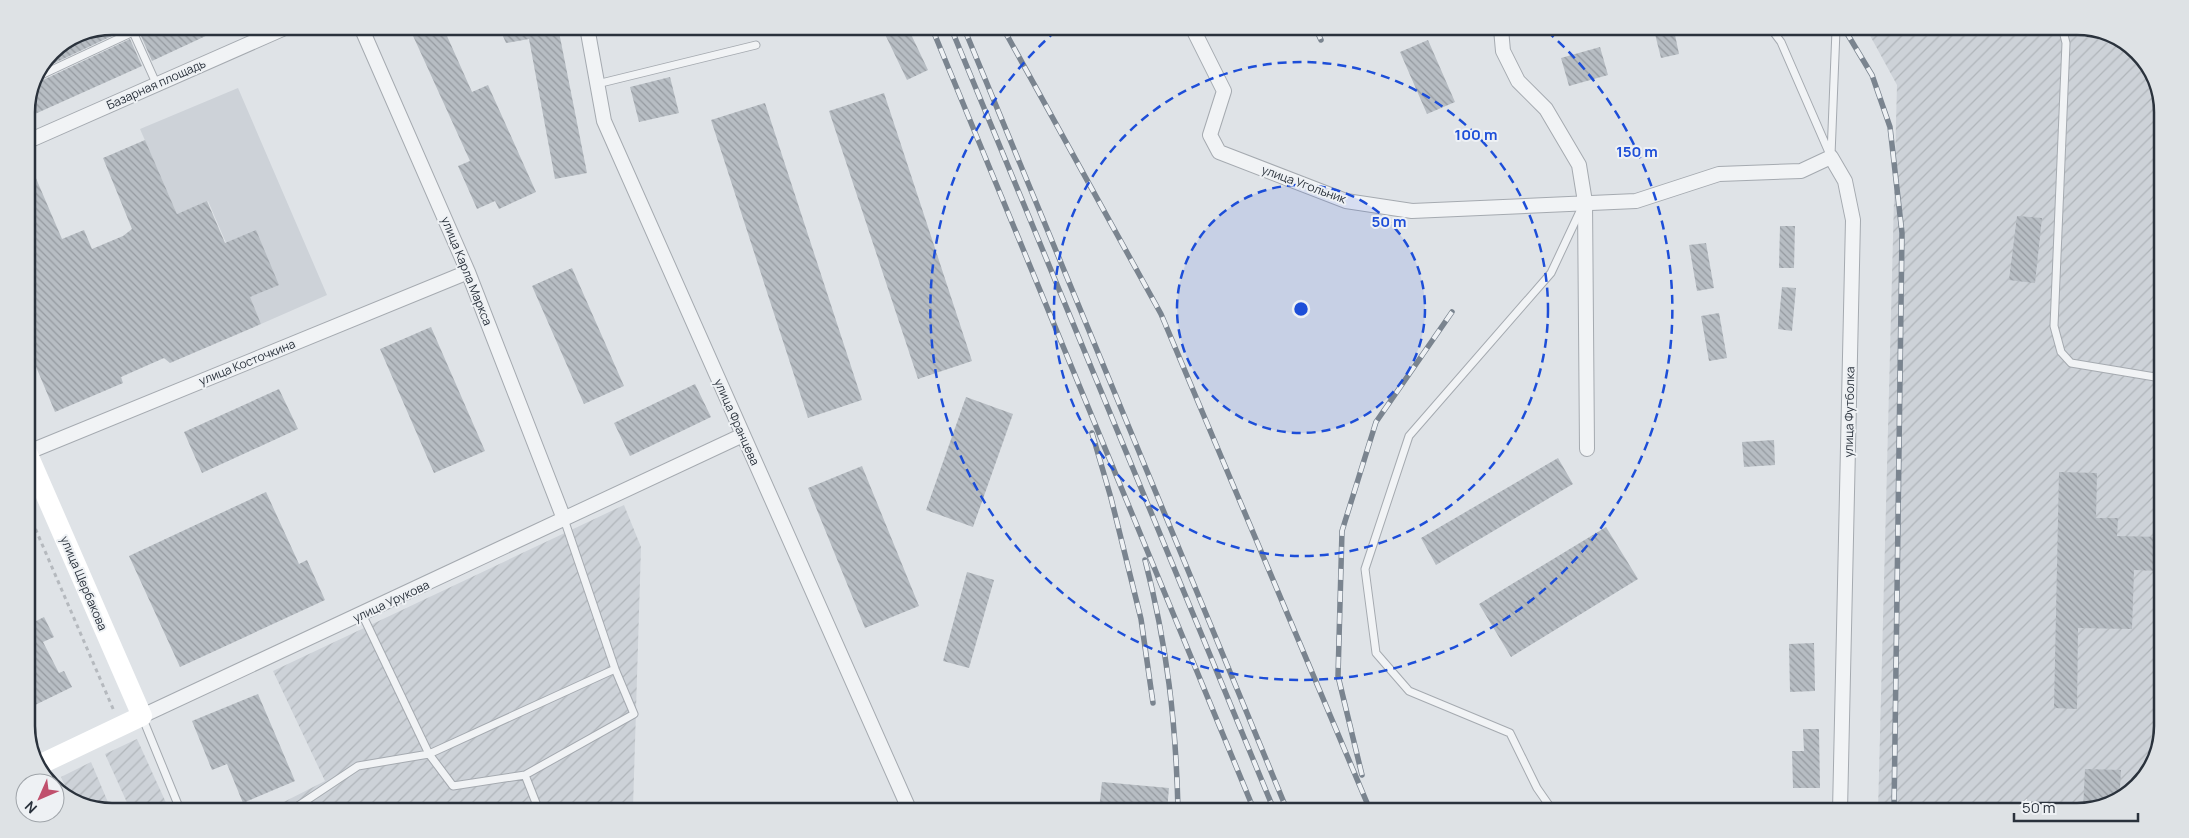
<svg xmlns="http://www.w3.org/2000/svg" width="2189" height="838" viewBox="0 0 2189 838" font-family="Manrope,sans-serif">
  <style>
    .built { fill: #cdd2d8 }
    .industrial { fill: url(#industrial-furrows) }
    .building { fill: url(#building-back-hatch) }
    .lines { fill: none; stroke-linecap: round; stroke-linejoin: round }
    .lane-casing { stroke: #a5aab0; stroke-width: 9 }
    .street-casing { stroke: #a5aab0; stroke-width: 16 }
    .path { stroke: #b5b9be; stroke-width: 3; stroke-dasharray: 4 4; stroke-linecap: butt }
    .lane { stroke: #f1f3f5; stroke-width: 7 }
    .street { stroke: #f1f3f5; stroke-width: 14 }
    .secondary { stroke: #fff; stroke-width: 20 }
    .rail-casing { stroke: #7a848f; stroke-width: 5.5 }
    .rail { stroke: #eef1f4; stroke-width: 4; stroke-dasharray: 11; stroke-linecap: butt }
    .ring { fill: none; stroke: #1d4ed8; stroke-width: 2.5; stroke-dasharray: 9 6 }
    .labels { text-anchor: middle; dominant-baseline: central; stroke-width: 4; stroke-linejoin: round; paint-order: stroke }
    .street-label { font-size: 12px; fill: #2a323c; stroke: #eef1f4 }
    .rim { fill: none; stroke: #2a323c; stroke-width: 2.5 }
    .centre { fill: #1d4ed8; stroke: #eef1f4; stroke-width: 2.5 }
    .ring-label { font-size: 15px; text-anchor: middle; font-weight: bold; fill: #1d4ed8; stroke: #eef1f4; stroke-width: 4; stroke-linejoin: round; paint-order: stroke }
  </style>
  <defs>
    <pattern id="industrial-furrows" width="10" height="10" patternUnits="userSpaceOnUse" patternTransform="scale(1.25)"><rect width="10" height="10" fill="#cdd2d8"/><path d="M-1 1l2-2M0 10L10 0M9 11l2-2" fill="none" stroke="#b0b5ba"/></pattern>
    <pattern id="building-back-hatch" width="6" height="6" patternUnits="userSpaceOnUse" patternTransform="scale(1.25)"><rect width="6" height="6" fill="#b7bdc3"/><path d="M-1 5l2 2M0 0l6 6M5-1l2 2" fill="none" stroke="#959aa0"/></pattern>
  </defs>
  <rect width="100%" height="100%" fill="#dfe3e7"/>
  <!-- built -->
  <path class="built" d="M238,88L327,295L261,324L208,201L177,214L140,129Z"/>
  <!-- industrial -->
  <path class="industrial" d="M1867,30L2105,31L2145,59L2163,106L2158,754L2125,797L2077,812L1878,811L1897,85Z
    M624,505L641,547L633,808H272L325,781L273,671Z
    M137,739L168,807H129L105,754Z
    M91,762L110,807H84L70,797L61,777Z"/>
  <!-- building -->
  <path class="building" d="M112,26H132L225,27L152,61L138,29L131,27L44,68L52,51L79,33Z
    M409,27H443L472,92L488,85L536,192L499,209L495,201L477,209L458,166L470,161Z
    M499,27H558L587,173L555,179L529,39L506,43Z
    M882,28H908L928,70L907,80Z
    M1654,30H1674L1679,54L1661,58Z
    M130,39L142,66L26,118V106L39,80H43Z
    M1428,40L1455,102L1427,114L1400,52Z
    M1600,47L1608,75L1569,86L1561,58Z
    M670,77L679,113L639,122L630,87Z
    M884,93L972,361L918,379L829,111Z
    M765,103L862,400L808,418L711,120Z
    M145,140L177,214L207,201L225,243L256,230L279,285L250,297L261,324L170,363L164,358L121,377L123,383L55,412L26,343V155L62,239L84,230L92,249L123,236L132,229L103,158Z
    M2017,216L2042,218L2035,283L2009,280Z
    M1780,226H1795L1794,268H1779Z
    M1706,243L1714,288L1697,291L1689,245Z
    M572,268L624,386L584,404L532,286Z
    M1782,287L1796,288L1792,331L1778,329Z
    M1719,313L1727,358L1709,361L1701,316Z
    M431,327L485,451L434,473L380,349Z
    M695,384L711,417L630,456L614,423Z
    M279,389L298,429L202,473L184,432Z
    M966,397L1013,414L973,527L926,510Z
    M1774,440L1775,465L1744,467L1742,442Z
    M1558,458L1573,484L1436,565L1421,538Z
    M862,466L919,606L865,628L808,488Z
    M2059,472L2097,473L2096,518H2118L2117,536L2160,537L2159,571L2134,570L2132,629L2078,628L2077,709L2054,708Z
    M266,492L299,564L307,560L325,600L180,667L129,556Z
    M1606,527L1638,579L1511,657L1479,604Z
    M967,572L994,580L969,668L943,661Z
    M44,617L54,637L43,642L59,673L64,671L72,687L33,706L26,693V626Z
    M1814,643L1815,691L1790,692L1789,644Z
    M258,694L295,781L243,803L227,764L212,770L192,721Z
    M1803,729H1819L1820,788H1793L1792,751H1804Z
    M2085,769L2121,770L2120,788H2132L2125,797L2083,810Z
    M1102,782L1169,788L1167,810L1099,809Z"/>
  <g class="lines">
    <defs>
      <path id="lane" d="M1772,30L1781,42L1831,157
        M2063,31L2066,43L2054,326L2061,352L2071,363L2161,378
        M41,75L133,32L156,83
        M597,84L756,45
        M1831,155L1836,30
        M143,719L179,807
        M525,775L634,714L615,669
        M295,808L358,766L429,754L362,614
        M538,808L525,775L453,786L429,754L615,669L564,519
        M1553,811L1537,788L1510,733L1409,691L1376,653L1365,569L1409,436L1551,273L1582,207"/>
      <path id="street" d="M361,27L468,272L564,519
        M587,27L604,121L909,809
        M1193,29L1224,91L1210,135L1219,152L1346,201L1412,211L1636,201L1719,174L1801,171L1831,157L1845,181L1853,220L1840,811
        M1501,29L1503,51L1518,81L1546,109L1579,165L1585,202L1587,449
        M26,142L287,27
        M26,453L468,272
        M142,716L743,435"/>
    </defs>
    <!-- lane casing -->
    <use href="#lane" class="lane-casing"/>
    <!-- street casing -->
    <use href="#street" class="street-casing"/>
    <!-- path -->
    <path class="path" d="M26,507L114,711"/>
    <!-- lane -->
    <use href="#lane" class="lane"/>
    <!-- street -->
    <use href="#street" class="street"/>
    <!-- secondary -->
    <path class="secondary" d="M26,450L142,716L39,765"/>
    <defs>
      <path id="rail" d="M932,28L1254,810
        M951,28L1274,810
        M964,28L1287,810
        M1003,28L1161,314L1370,810
        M1316,29L1321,40
        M1845,30L1872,75L1890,127L1902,233L1894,811
        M1092,433L1111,498L1141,619L1153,703
        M1145,560C1167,645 1176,722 1178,810
        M1362,775L1338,676L1342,531L1376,422L1452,312"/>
    </defs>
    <!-- rail casing -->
    <use href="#rail" class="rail-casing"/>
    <!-- rail -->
    <use href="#rail" class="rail"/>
  </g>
  <!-- distance rings -->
  <circle cx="1301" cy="309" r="124" fill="#1d4ed8" fill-opacity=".12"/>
  <g class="ring">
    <circle cx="1301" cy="309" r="124"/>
    <circle cx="1301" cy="309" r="247"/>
    <path d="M1547 31A371 371 0 1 1 1058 29"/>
  </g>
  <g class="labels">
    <!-- street labels -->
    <g class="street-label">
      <text transform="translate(156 84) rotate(-24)">Базарная площадь</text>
      <text transform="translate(1304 184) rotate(20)">улица Угольник</text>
      <text transform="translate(467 271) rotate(68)">улица Карла Маркса</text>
      <text transform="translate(247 362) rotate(-22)">улица Косточкина</text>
      <text transform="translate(1849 412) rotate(-89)">улица Футболка</text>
      <text transform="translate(737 422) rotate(66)">улица Францева</text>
      <text transform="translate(84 583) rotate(67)">улица Щербакова</text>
      <text transform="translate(391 601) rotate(-25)">улица Урукова</text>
    </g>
  </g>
  <!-- crop -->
  <path d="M0 0H2189V838H0ZM112 35H2077A77 77 0 0 1 2154 112V726A77 77 0 0 1 2077 803H112A77 77 0 0 1 35 726V112A77 77 0 0 1 112 35Z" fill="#dee2e5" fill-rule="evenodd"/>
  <path class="rim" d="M112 35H2077A77 77 0 0 1 2154 112V726A77 77 0 0 1 2077 803H112A77 77 0 0 1 35 726V112A77 77 0 0 1 112 35Z"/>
  <circle cx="1301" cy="309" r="8" class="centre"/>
  <g class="ring-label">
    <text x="1476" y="140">100 m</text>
    <text x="1637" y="157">150 m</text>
    <text x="1389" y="227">50 m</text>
  </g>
  <!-- north arrow -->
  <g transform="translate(40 798) rotate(225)"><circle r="24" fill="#eef1f4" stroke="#a0a5aa"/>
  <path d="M0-4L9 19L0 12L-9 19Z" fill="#c0506d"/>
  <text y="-8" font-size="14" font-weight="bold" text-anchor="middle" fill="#2a323c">N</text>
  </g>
  <!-- scale -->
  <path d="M2014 813v8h124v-8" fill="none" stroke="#2a323c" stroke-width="2.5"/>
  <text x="2022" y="813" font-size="15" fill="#2a323c" stroke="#eef1f4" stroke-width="4" paint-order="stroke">50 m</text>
</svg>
